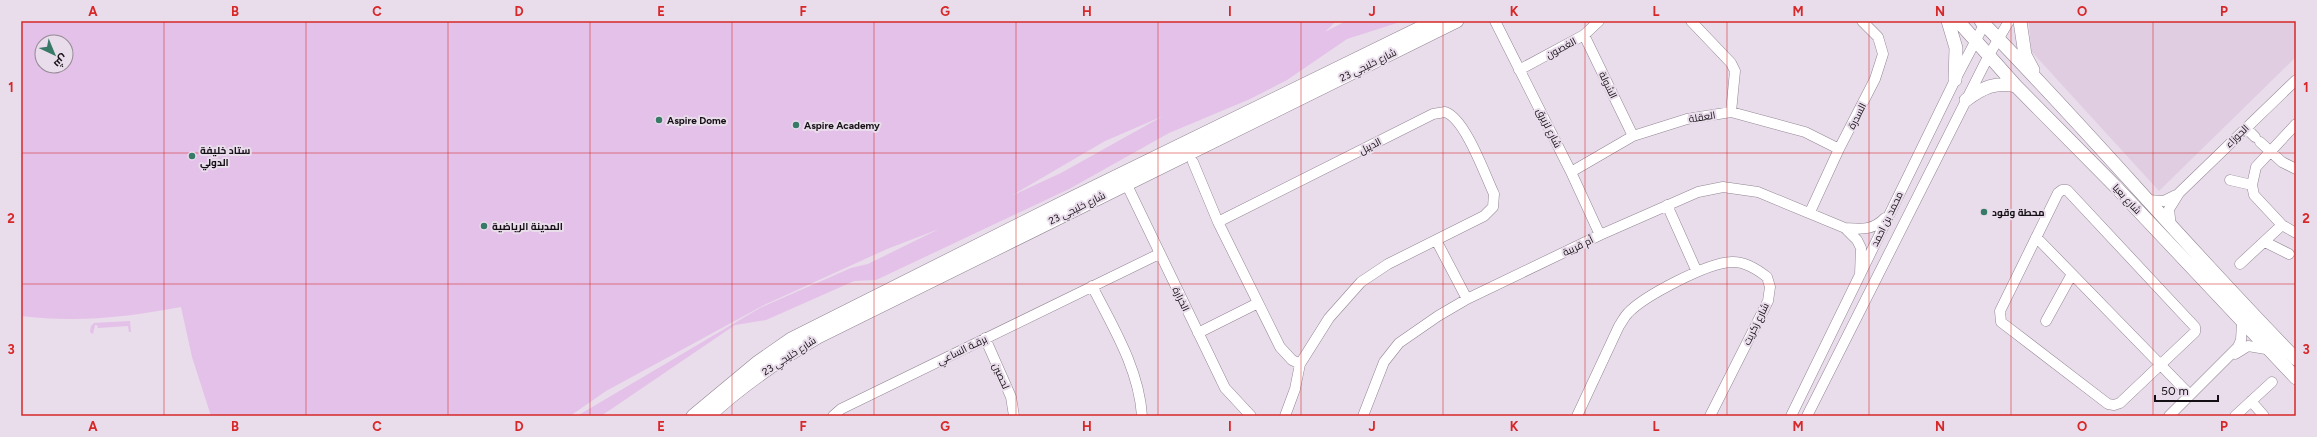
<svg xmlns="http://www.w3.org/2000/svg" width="2317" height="437" viewBox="0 0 2317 437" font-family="Figtree,Cairo,sans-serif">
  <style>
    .built { fill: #e0cde2 }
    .grass { fill: #e4c1e8; fill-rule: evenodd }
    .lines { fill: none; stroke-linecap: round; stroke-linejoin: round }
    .minor-casing { stroke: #928694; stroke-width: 11 }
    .major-casing { stroke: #928694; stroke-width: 14 }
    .minor { stroke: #fff; stroke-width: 10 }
    .major { stroke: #fff; stroke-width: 13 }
    .grid { fill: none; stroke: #d62828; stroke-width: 1; stroke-opacity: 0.55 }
    .poi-dot { fill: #387967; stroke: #e9dceb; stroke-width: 1.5 }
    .labels { text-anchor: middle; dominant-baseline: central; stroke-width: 4; stroke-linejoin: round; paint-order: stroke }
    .street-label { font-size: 10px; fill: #140f14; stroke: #e9dceb }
    .poi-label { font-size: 10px; font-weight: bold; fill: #140f14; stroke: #e9dceb; text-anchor: start }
    .neatline { fill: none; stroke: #d62828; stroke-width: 1.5 }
    .grid-label { font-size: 13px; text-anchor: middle; font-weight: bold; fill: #d62828 }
  </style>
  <rect width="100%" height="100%" fill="#e9dceb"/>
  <!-- built -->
  <path class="built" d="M2029,21H2296V57L2159,191L2031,51Z"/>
  <!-- grass -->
  <path class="grass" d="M21,21H1336L1325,32L1346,21H1403L1347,39L1287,80L1250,99L1169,133L1069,189L876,280L854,281L766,320L735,325L601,416H577L760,308L851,268L868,264L939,229L887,249L764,305L606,391L570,416H211L192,357L181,307C127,317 76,323 21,316ZM42,42H66V66H42ZM1163,116L1061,173L1011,196L1105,141Z
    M130,321L131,332H129L128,326L98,328L97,325H95L93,334L90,332L91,326L94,323Z"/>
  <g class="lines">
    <defs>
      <path id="minor" d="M1495,21L1571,172L1600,235
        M1691,21L1731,63L1735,71L1731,112
        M1584,35L1633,136
        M1519,70L1584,35L1599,21
        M1445,112C1465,118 1485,175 1494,194L1493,207L1484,216L1388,264L1361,282L1329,318L1300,364L1292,360L1280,347L1218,222L1433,114Z
        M2246,128L2255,137
        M2260,142L2282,162L2296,169
        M1193,162L1218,222
        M1571,172L1633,136L1687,119L1731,112L1805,132L1839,149
        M1124,179L1225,388L1251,416
        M2230,180L2252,185
        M2062,190H2067L2195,327V332L2120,403L2114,405L2108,404L2001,322L2000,311L2058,193Z
        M2146,200L2164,201L2176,195
        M1667,205L1697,272
        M1810,212L1839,149L1875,79L1883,54L1878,37L1862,21
        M2282,225L2254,195L2252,185L2256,167L2296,124
        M2171,227L2169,209L2179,193L2296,80
        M1845,228C1862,229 1872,231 1885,218
        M2036,237L2190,395
        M1436,240L1467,299
        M2265,242L2289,254
        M2240,264L2282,225L2296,233
        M1092,286C1113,327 1139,369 1142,416
        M2046,321L2072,274
        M1198,333L1258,303
        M985,338L1011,397L1014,416
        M2235,354L2248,346L2266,349
        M2251,401L2264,416
        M833,416L841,409L1159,254
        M1285,416L1295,389L1300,364
        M1363,416L1384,362L1399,343L1438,316L1467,299L1600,235L1698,192L1723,187L1758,192L1845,228L1857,240L1861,248L1860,275
        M1577,416L1619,326C1622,322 1624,317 1628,313C1644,296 1707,263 1731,262C1745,261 1757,269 1767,277L1770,287L1768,301L1710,416
        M1791,416L1955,80L1986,21
        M1807,416L1989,55L2009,21
        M2169,416L2238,347L2241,340L2242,323
        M2235,416L2272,382"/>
      <path id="major" d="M1948,21L1956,48L1955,80
        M1958,21L2016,86L2115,186L2296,378
        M1981,21C2089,131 2188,249 2296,359
        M2020,21L2025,55L2033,70
        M1966,100C1982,88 1996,81 2016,86
        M693,416L758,362L791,339L1074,197L1434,21
        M709,416C742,385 779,360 818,337L1457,21"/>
    </defs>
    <!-- minor casing -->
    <use href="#minor" class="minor-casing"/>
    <!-- major casing -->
    <use href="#major" class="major-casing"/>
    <!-- minor -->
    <use href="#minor" class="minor"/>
    <!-- major -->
    <use href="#major" class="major"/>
  </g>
  <!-- grid -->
  <path class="grid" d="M164,21V416M306,21V416M448,21V416M590,21V416M732,21V416M874,21V416M1016,21V416M1158,21V416M1301,21V416M1443,21V416M1585,21V416M1727,21V416M1869,21V416M2011,21V416M2153,21V416M21,153H2296M21,284H2296"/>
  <!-- markers -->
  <g class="poi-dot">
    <circle cx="659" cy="120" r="4"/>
    <circle cx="796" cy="125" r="4"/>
    <circle cx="192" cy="156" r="4"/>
    <circle cx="1984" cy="212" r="4"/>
    <circle cx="484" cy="226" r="4"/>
  </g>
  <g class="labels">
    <!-- street labels -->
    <g class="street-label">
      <text transform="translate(1561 48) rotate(-28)">الغصون</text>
      <text transform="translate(1368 65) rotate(-26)">شارع خليجي 23</text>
      <text transform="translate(1608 85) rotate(64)">الشولة</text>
      <text transform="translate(1857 116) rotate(-63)">السدرة</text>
      <text transform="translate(1702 117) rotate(-9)">العقلة</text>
      <text transform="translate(1549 128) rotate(63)">شارع لزيرق</text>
      <text transform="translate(2237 136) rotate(-44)">الجوزاء</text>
      <text transform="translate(1370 146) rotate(-27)">الديبل</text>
      <text transform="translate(2127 199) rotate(47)">شارع بعيا</text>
      <text transform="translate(1077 208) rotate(-26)">شارع خليجي 23</text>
      <text transform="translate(1887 219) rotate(-64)">محمد بن احمد</text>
      <text transform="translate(1578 246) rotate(-26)">أم قريبة</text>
      <text transform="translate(1181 299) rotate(64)">الخرارة</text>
      <text transform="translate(1756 324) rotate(-64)">شارع زكريت</text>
      <text transform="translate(962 350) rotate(-26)">برقـة الساعي</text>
      <text transform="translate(789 356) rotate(-33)">شارع خليجي 23</text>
      <text transform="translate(1001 376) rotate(66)">لحصين</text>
    </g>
    <!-- poi labels -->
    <g class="poi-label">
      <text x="667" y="120">Aspire Dome</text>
      <text x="804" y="125">Aspire Academy</text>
      <text x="200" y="150">ستاد خليفة<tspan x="200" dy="12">الدولي</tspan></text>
      <text x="1992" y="212">محطة وقود</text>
      <text x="492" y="226">المدينة الرياضية</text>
    </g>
  </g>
  <!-- border -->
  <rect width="2317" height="437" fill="none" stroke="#e9dceb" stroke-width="44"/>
  <!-- north arrow -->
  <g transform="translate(54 54) rotate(136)"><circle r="19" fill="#e9dceb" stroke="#948a95"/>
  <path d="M0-3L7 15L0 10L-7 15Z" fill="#387967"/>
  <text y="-6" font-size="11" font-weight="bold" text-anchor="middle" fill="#140f14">ش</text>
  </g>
  <!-- scale -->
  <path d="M2155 395v6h63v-6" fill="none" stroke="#140f14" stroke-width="2"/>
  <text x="2161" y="395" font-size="12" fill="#140f14" stroke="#e9dceb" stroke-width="3" paint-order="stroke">50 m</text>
  <rect x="22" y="22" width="2273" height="393" class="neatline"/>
  <g class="grid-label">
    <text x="93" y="16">A</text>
    <text x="235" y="16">B</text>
    <text x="377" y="16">C</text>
    <text x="519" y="16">D</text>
    <text x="661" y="16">E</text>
    <text x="803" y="16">F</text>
    <text x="945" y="16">G</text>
    <text x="1087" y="16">H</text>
    <text x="1230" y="16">I</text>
    <text x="1372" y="16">J</text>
    <text x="1514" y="16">K</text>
    <text x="1656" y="16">L</text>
    <text x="1798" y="16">M</text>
    <text x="1940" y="16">N</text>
    <text x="2082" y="16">O</text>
    <text x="2224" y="16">P</text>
    <text x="11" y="92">1</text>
    <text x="2306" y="92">1</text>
    <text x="11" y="223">2</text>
    <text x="2306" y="223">2</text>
    <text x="11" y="354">3</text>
    <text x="2306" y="354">3</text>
    <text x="93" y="431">A</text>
    <text x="235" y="431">B</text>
    <text x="377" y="431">C</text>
    <text x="519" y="431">D</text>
    <text x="661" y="431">E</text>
    <text x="803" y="431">F</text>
    <text x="945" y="431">G</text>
    <text x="1087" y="431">H</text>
    <text x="1230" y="431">I</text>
    <text x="1372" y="431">J</text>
    <text x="1514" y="431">K</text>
    <text x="1656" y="431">L</text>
    <text x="1798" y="431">M</text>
    <text x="1940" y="431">N</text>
    <text x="2082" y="431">O</text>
    <text x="2224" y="431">P</text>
  </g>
</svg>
